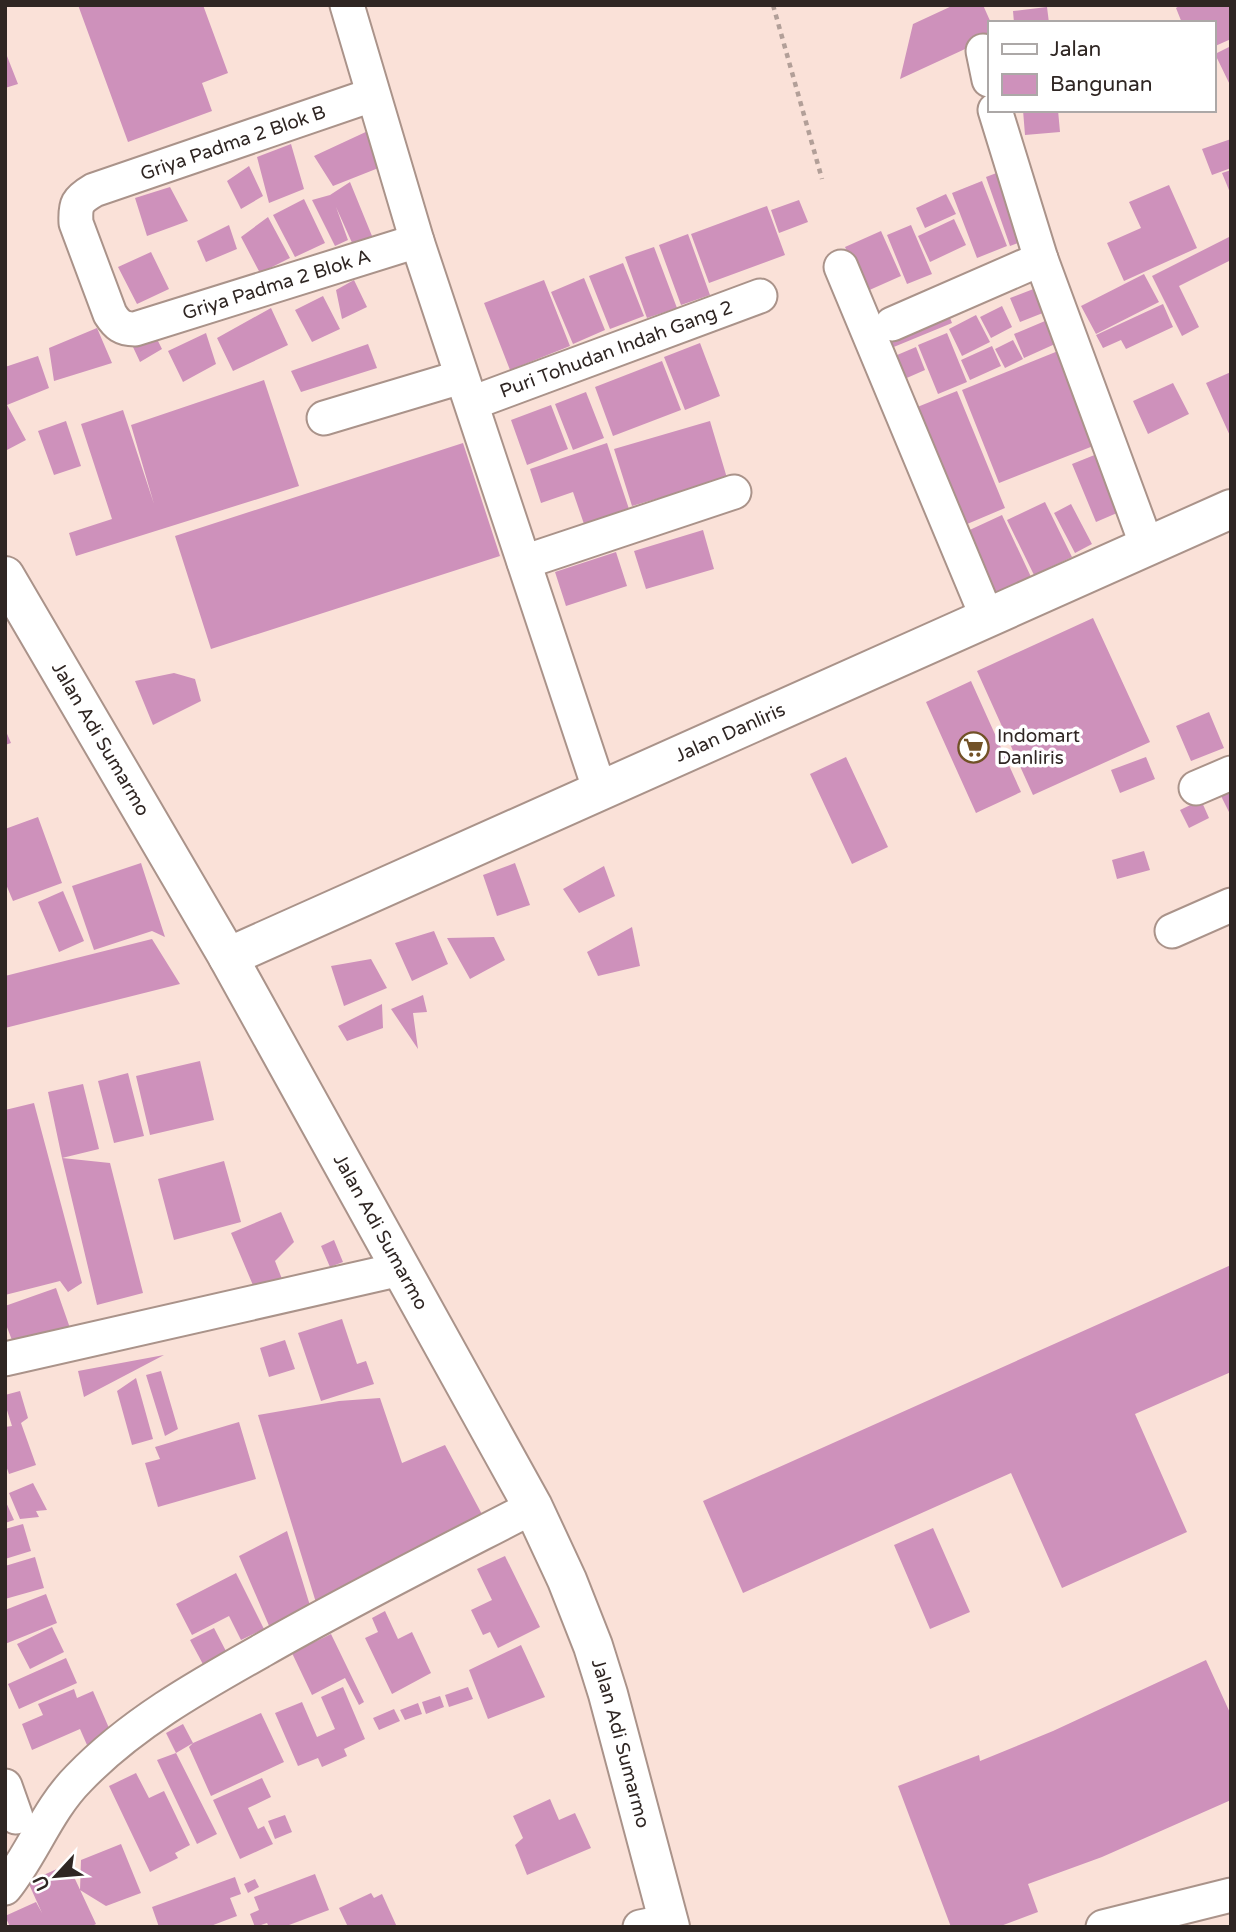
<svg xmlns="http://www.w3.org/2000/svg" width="1236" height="1932" viewBox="0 0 1236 1932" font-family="'Varela Round',sans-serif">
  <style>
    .building { fill: #ce91bb }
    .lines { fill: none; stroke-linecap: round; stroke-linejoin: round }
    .street-casing { stroke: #aa938a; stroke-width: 37 }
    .secondary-casing { stroke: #aa938a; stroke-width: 42 }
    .path { stroke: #b29f98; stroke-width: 4.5; stroke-dasharray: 5 5; stroke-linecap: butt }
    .street { stroke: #fff; stroke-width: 33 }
    .secondary { stroke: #fff; stroke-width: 38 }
    .labels { text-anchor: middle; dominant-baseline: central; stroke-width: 7; stroke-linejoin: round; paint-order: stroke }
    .street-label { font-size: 19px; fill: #2f2623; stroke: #fff }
    .poi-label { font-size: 19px; fill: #2f2623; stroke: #fff; text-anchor: start }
  </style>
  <rect width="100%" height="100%" fill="#fae1d8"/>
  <!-- building -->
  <path class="building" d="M78,5H203L228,73L202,83L212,111L128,142Z
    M954,5H983L991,23H989V38L900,79L913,24Z
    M1181,5H1231V39L1213,47V23H1182L1176,8Z
    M1047,7L1049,23H1014L1013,11Z
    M1231,46V87L1215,54Z
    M5,51L18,84L5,88Z
    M1023,110H1058L1060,132L1025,135Z
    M370,130L381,167L333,186L314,156Z
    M1231,139V168L1212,175L1202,149Z
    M291,144L304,189L269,203L257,157Z
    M249,166L263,196L241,209L227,181Z
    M1007,169L1032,238L1010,246L986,177Z
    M1231,170V195L1222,173Z
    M982,181L1007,246L977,258L952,193Z
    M350,182L372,236L353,245L336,207L348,240L335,246L312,200L330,195Z
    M1169,185L1197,248L1124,281L1107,243L1141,228L1129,202Z
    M170,187L188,221L147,236L135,198Z
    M946,194L956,214L925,228L916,208Z
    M304,199L325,243L295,257L273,215Z
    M799,200L808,222L779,233L771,210Z
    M767,206L785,255L709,283L691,234Z
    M268,217L290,258L260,273L241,237Z
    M954,219L966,245L930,262L918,236Z
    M229,225L237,249L206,262L197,241Z
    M911,225L932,274L907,284L887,235Z
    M881,231L901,276L865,292L845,247Z
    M688,234L710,295L681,305L659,245Z
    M1231,236V260L1179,286L1199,327L1182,336L1152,276Z
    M654,247L677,308L647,318L625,257Z
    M151,252L169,289L137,304L118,267Z
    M623,263L644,316L610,329L589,276Z
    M1144,274L1159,302L1096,334L1081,306Z
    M584,278L605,330L573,344L551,292Z
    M354,280L367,307L342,319L336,290Z
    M544,280L570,346L510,370L484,303Z
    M1049,283L1058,307L1020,322L1010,298Z
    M323,296L340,329L312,342L295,310Z
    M1163,304L1173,327L1126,349L1121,340L1103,348L1096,335Z
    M945,305L952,323L884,351L877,333Z
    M1002,306L1012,327L991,338L980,317Z
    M271,308L288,345L233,371L217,338Z
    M976,315L990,342L962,356L949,329Z
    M1045,321L1055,344L1024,358L1014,334Z
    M97,328L112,363L54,381L49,348Z
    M206,333L216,364L183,382L168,351Z
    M947,333L967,382L938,394L918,345Z
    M155,335L162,349L140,362L133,347Z
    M1013,340L1023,359L1005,368L995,349Z
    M700,343L720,396L685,410L664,357Z
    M368,344L377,368L301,392L291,371Z
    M992,346L1001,366L970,380L961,360Z
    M916,347L925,370L893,384L883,361Z
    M1068,347L1106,441L999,483L962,390Z
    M38,356L49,388L7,405L26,440L5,451V367Z
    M662,361L681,410L613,436L595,387Z
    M1231,372V438L1206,383Z
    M264,380L299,486L76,556L69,533L112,519L81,424L123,410L154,504L131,425Z
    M1173,383L1189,414L1148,434L1133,401Z
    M957,391L1005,508L953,530L905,412Z
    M586,392L604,438L573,450L555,404Z
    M551,405L568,449L527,465L511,420Z
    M66,421L81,466L54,475L38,431Z
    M710,421L727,478L632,506L614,449Z
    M463,443L500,556L211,649L175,536Z
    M607,443L629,509L584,524L573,492L541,503L530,469Z
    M1107,450L1131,507L1096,522L1072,464Z
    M1045,502L1072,557L1034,575L1007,520Z
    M1071,504L1092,544L1075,553L1054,513Z
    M1002,515L1032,579L990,598L961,534Z
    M703,530L714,569L646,589L634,551Z
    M616,552L627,586L566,606L555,572Z
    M1093,618L1150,742L1033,795L977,671Z
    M174,673L195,679L201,701L153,725L135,681Z
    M971,681L1021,792L976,813L926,702Z
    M1209,712L1224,748L1191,761L1176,726Z
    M5,729L11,743L5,745Z
    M846,757L888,847L852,864L810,774Z
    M1146,757L1155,779L1120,793L1111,770Z
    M1231,777V816L1215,784Z
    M1201,800L1209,818L1189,828L1180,810Z
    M38,817L62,883L13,901L5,882V829Z
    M1144,851L1150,870L1117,879L1112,860Z
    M141,863L165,937L152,931L94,950L72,886Z
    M515,863L530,905L497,916L483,875Z
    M604,866L615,896L579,913L563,889Z
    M63,891L84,941L59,952L38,902Z
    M632,927L640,966L598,976L587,952Z
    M434,931L448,964L412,981L395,943Z
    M494,937L505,960L470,979L447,938Z
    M152,939L180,984L5,1028V976Z
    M371,959L387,988L344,1006L331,966Z
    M423,995L427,1012L413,1013L418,1049L391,1009Z
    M382,1004L383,1028L347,1041L338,1026Z
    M200,1061L214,1120L150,1135L136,1076Z
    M128,1073L144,1136L114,1143L98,1081Z
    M83,1084L99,1149L62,1158L48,1092Z
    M34,1103L82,1283L68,1292L60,1281L5,1295V1110Z
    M62,1158L110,1163L143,1293L97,1305Z
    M224,1161L241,1222L174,1240L158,1179Z
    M281,1212L294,1242L275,1261L282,1279L255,1290L231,1233Z
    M334,1240L343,1262L330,1267L321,1246Z
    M1231,1265V1372L1135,1414L1187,1532L1062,1588L1011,1473L743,1593L703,1501Z
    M56,1288L70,1328L15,1348L5,1322V1306Z
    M342,1319L357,1364L366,1361L374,1384L321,1401L298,1333Z
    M285,1340L295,1369L269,1377L260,1348Z
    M164,1355L84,1397L78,1371Z
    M161,1371L178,1429L165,1436L146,1375Z
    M136,1378L153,1439L132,1445L117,1391Z
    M20,1391L28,1418L21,1423L36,1465L9,1474L5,1463V1427L12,1426L5,1404V1395Z
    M380,1398L402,1463L445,1445L484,1518L318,1609L258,1415L339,1401Z
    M239,1422L256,1479L158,1507L145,1463L160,1459L155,1447Z
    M33,1483L47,1510L36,1511L39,1517L20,1519L9,1493Z
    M5,1500L14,1520L5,1523Z
    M23,1524L31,1551L5,1559V1529Z
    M933,1528L970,1612L930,1629L894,1545Z
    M287,1531L312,1612L273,1635L239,1556Z
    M505,1556L540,1627L498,1648L490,1632L483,1635L471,1610L492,1600L477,1569Z
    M35,1557L44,1588L5,1599V1566Z
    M236,1573L264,1629L241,1640L229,1616L192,1635L176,1604Z
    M46,1594L57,1623L5,1644V1610Z
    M385,1611L398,1639L412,1632L431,1673L392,1694L365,1638L378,1632L372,1618Z
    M52,1627L64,1652L30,1669L17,1644Z
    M214,1628L228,1655L205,1668L190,1640Z
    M331,1634L364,1702L359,1705L345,1678L312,1695L292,1653Z
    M521,1645L545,1697L488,1719L469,1670Z
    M66,1658L77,1683L19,1709L8,1684Z
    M1206,1660L1231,1715V1800L1102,1857L1028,1884L1038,1912L998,1927H951L898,1786L979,1755L980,1761L1053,1731Z
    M343,1687L365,1739L344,1749L347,1756L322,1767L318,1758L298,1766L275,1713L302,1702L317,1737L335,1729L321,1697Z
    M468,1687L473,1699L449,1707L445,1695Z
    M74,1689L77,1698L93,1691L112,1735L87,1745L80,1729L32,1750L22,1724L43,1715L38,1704Z
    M440,1696L444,1707L426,1714L422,1702Z
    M418,1703L422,1714L405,1720L400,1710Z
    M394,1709L400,1721L379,1730L373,1718Z
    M261,1713L284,1762L211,1796L189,1747L193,1743Z
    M183,1724L193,1743L176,1753L166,1733Z
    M176,1753L217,1834L197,1844L157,1760Z
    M136,1773L149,1798L164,1791L190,1845L175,1853L178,1858L150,1872L109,1786Z
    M262,1778L271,1797L248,1808L258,1829L264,1826L273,1844L240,1859L213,1800Z
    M550,1799L559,1820L575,1813L591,1848L527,1875L515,1845L523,1838L513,1816Z
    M285,1815L292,1832L275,1839L268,1821Z
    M121,1844L141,1893L106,1906L80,1890L81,1860Z
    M68,1864L96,1924L90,1927H10L5,1916L36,1902L42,1913L28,1882Z
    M315,1874L329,1910L289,1925L290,1927H269L267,1923L255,1927L250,1914L259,1910L254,1897Z
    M235,1877L241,1894L230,1898L237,1916L208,1927H159L152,1907Z
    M255,1879L259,1887L248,1893L244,1884Z
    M371,1893L374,1898L382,1894L397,1927H348L339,1908Z"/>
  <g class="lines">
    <defs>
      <g id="street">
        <path d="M347,5L417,241L600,791"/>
        <path d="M983,51L989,80"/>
        <path id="s1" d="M372,95L94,190C77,200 75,204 76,223L110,314C117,325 122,329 135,329L417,241"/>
        <path d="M995,110L1041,259L1147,546"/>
        <path d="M841,267L987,617"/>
        <path d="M892,324L1041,259"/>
        <path id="s2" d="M472,403L760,296"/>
        <path d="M324,418L461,377"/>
        <path d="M524,562L734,492"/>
        <path d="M1196,788L1231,773"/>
        <path d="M1172,931L1231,905"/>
        <path d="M5,1359L401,1269"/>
        <path d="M5,1786L16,1817"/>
        <path d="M5,1888C33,1853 47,1810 79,1778C131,1724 197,1687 261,1651C350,1600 442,1554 533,1507"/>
        <path d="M640,1927L669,1921"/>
        <path d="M1103,1927L1231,1895"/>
      </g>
      <g id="secondary">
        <path id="s3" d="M5,576L228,957L533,1507L567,1580L593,1646L608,1694L670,1927"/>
        <path id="s4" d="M228,957L1231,509"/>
      </g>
    </defs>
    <!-- street casing -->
    <use href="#street" class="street-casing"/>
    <!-- secondary casing -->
    <use href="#secondary" class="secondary-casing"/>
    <!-- path -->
    <path class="path" d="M773,5L822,179"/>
    <!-- street -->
    <use href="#street" class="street"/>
    <!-- secondary -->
    <use href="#secondary" class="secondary"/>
  </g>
  <!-- icons -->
  <defs>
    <symbol id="supermarket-ring" viewBox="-11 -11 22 22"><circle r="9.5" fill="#fff" stroke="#715127" stroke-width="1.5"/><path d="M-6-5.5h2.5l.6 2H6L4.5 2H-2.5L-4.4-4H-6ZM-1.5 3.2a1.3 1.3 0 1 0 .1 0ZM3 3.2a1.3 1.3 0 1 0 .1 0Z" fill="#715127"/></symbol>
  </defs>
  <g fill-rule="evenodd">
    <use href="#supermarket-ring" x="956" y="730" width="35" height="35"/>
  </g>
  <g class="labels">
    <!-- street labels -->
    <g class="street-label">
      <text transform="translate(233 143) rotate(-19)">Griya Padma 2 Blok B</text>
      <text stroke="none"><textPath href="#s1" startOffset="611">Griya Padma 2 Blok A</textPath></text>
      <text stroke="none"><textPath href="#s2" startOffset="154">Puri Tohudan Indah Gang 2</textPath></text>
      <text stroke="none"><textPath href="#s4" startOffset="550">Jalan Danliris</textPath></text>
      <text stroke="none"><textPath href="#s3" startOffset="189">Jalan Adi Sumarmo</textPath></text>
      <text stroke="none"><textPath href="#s3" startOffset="756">Jalan Adi Sumarmo</textPath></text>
      <text stroke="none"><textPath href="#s3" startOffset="1323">Jalan Adi Sumarmo</textPath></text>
    </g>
    <!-- poi labels -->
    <g class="poi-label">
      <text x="997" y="736">Indomart<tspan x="997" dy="22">Danliris</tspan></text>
    </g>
  </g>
  <!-- border -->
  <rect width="1236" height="1932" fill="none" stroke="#2f2623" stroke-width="14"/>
  <!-- legend -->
  <rect x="988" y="21" width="228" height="91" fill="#ffffff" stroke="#aca8a7" stroke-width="2"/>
  <rect x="1002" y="44" width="35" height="10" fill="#ffffff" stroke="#aca8a7" stroke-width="2"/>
  <text x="1050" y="56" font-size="21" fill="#2f2623">Jalan</text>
  <rect x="1002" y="74" width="35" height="21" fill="#ce91bb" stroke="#aca8a7" stroke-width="2"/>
  <text x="1050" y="91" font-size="21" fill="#2f2623">Bangunan</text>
  <!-- north arrow -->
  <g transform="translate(56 1876) rotate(244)" stroke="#ffffff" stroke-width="5" paint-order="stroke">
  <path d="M0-5L12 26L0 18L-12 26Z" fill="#2f2623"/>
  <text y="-10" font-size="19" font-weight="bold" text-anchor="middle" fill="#2f2623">U</text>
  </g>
</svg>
